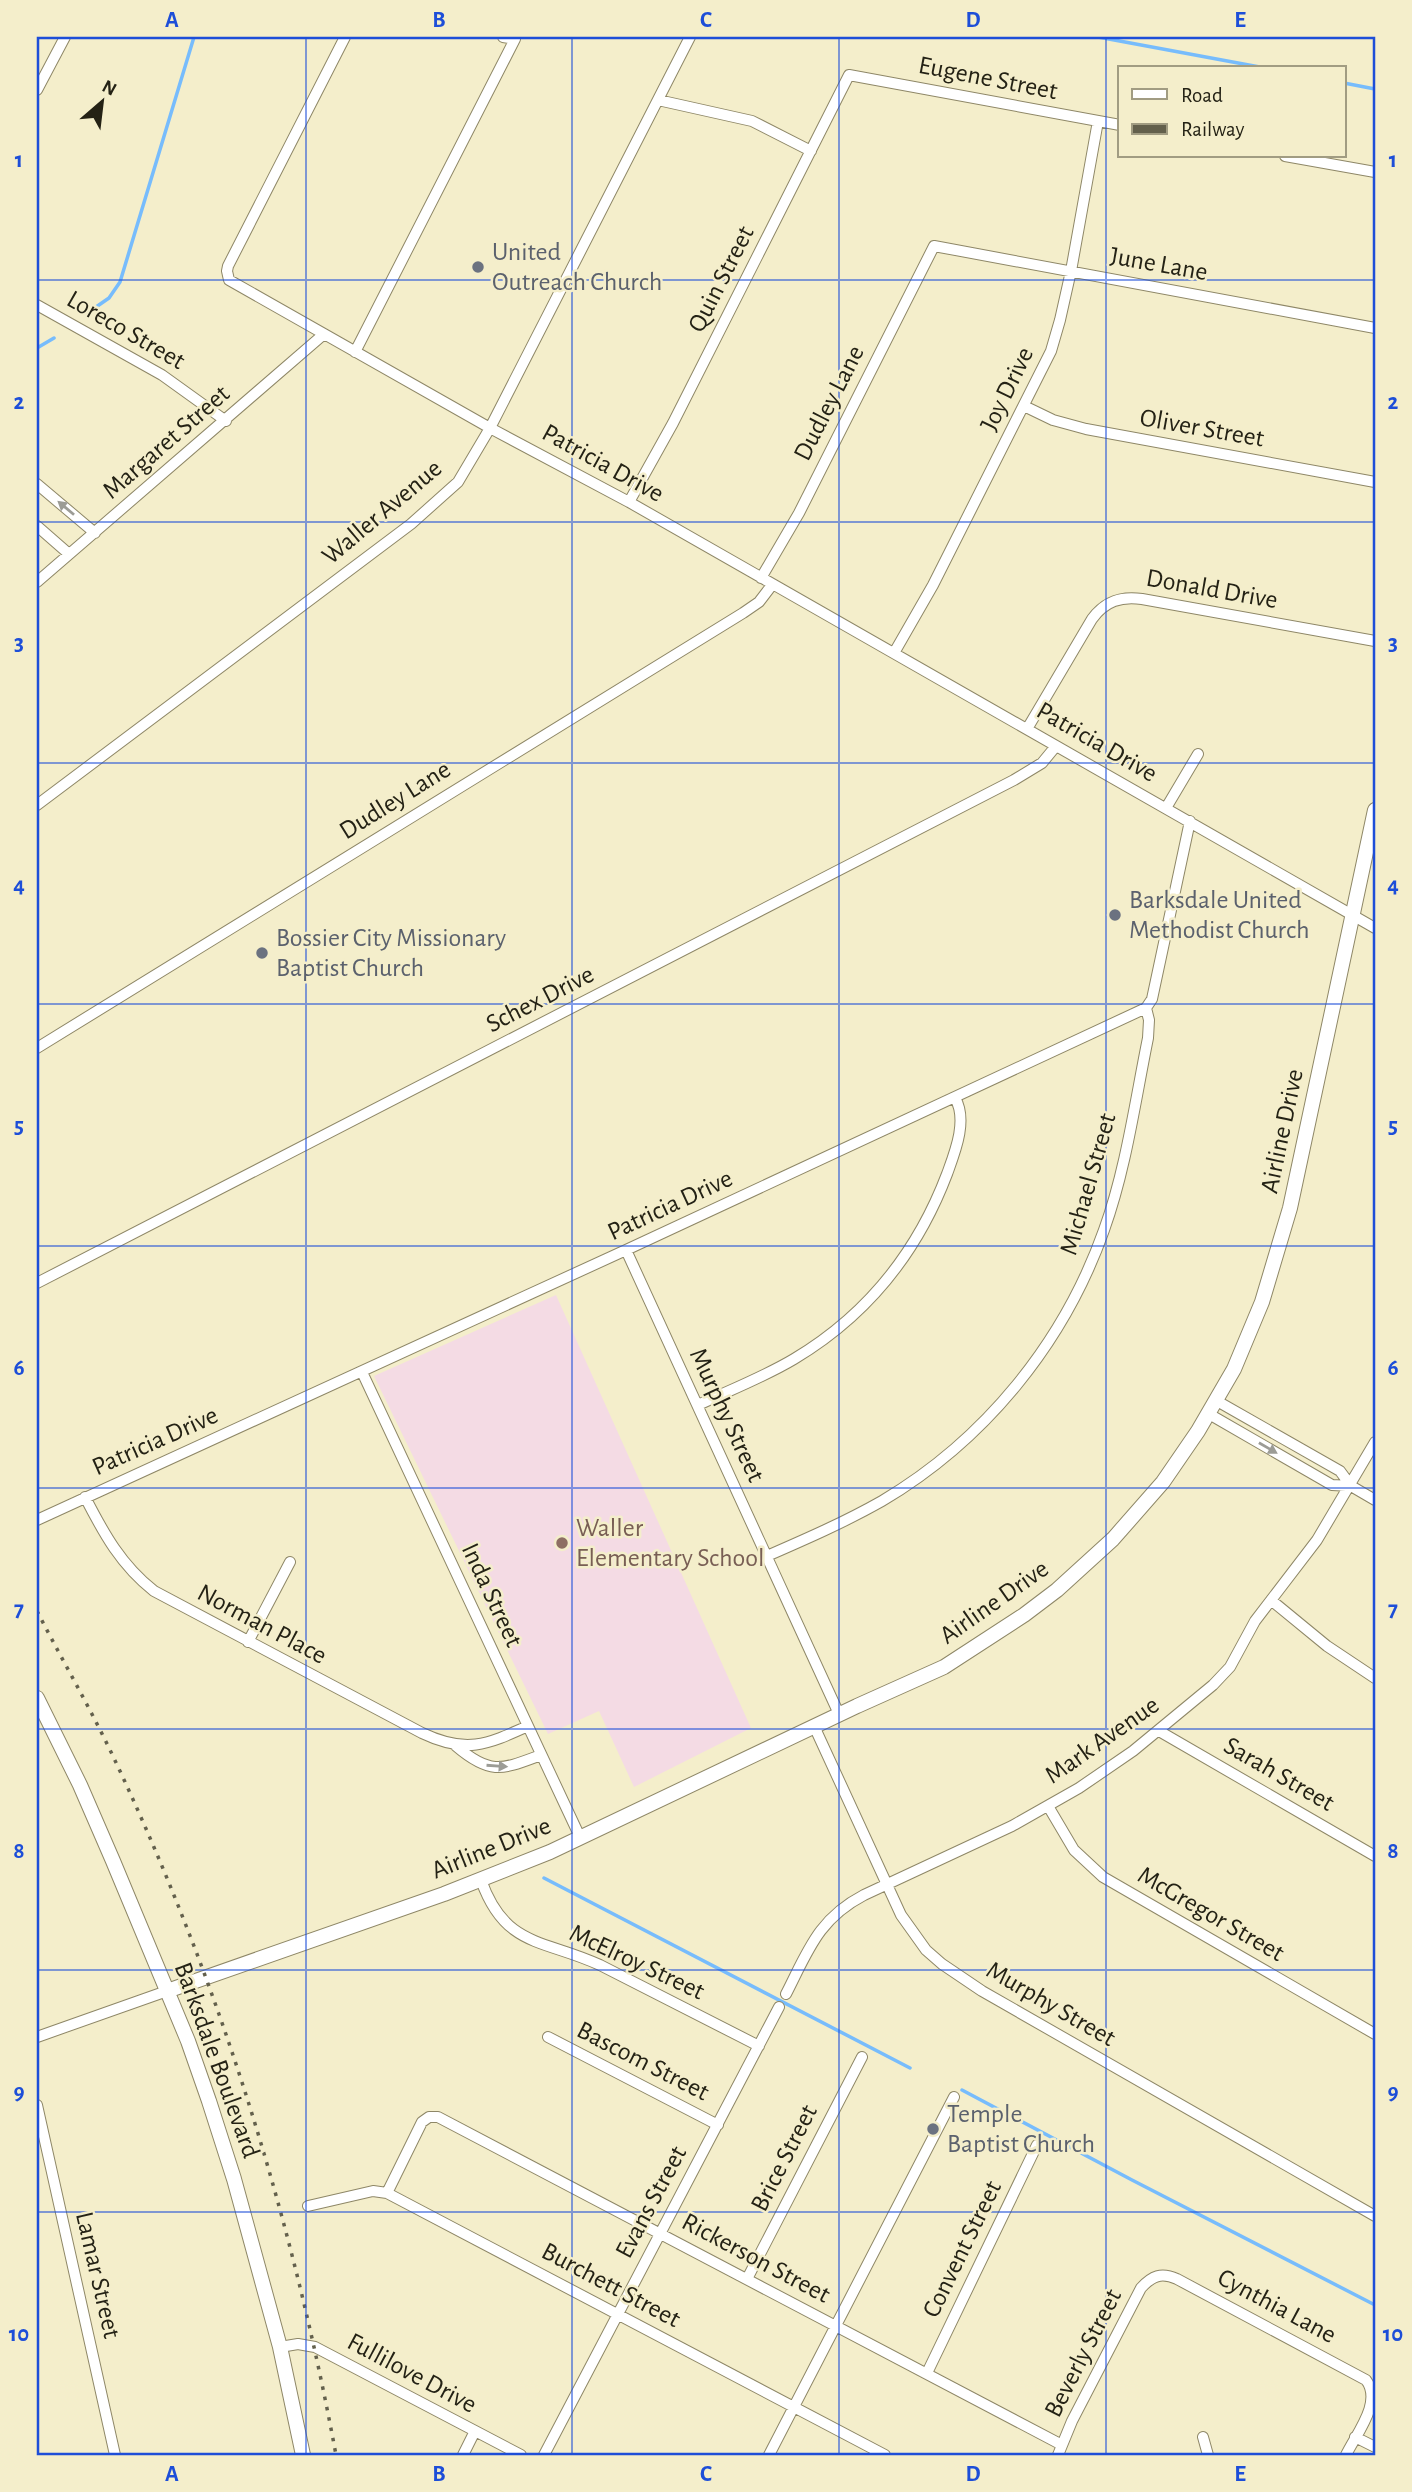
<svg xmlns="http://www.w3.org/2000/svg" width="1412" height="2492" viewBox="0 0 1412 2492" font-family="'Alegreya Sans',sans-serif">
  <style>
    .education { fill: #f4dbe4 }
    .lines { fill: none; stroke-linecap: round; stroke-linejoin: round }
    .stream { stroke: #77bcfc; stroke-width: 3.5 }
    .minor-casing { stroke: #8e8767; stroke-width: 12 }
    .major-casing { stroke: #8e8767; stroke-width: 16 }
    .minor { stroke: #fff; stroke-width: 10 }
    .major { stroke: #fff; stroke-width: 14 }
    .rail { stroke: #63604c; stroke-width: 3.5; stroke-dasharray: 3.5 7; stroke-linecap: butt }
    .oneway { fill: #9c9c96 }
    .grid { fill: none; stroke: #1d4ed8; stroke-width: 2; stroke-opacity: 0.55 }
    .worship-dot { fill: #6b7280; stroke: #f4eecb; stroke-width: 2.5 }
    .education-dot { fill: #8d6e63; stroke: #f4eecb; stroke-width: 2.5 }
    .labels { text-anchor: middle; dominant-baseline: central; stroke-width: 5; stroke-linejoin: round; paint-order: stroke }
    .street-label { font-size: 26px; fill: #242215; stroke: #f4eecb }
    .worship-label { font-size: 26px; fill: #5b616d; stroke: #f4eecb; text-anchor: start }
    .education-label { font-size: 26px; fill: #785e54; stroke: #f4eecb; text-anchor: start }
    .neatline { fill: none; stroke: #1d4ed8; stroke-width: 2.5 }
    .grid-label { font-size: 23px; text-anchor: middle; font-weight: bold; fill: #1d4ed8 }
  </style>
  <rect width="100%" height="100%" fill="#f4eecb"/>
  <!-- education -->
  <path class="education" d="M556,1295L751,1728L634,1787L599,1711L548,1734L374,1376Z"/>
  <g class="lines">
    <!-- stream -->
    <path class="stream" d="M1098,37L1265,68
      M1344,83L1375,89
      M96,307L109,298L120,282L194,37
      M37,348L54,338
      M544,1878L910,2068
      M962,2090L1132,2180L1375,2305"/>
    <defs>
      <path id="minor" d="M345,37L228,266L227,271L229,280L490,428L629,502L1375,928
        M37,90L65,37
        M658,100L752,121L811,151
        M1285,156L1375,172
        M37,305L162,375L226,421
        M355,352L515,39L503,37
        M1024,406L1053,420L1086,429L1375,482
        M37,484L95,533
        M629,502L673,423L849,75L1120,125
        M37,526L69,554
        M761,578L799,513L934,246L1375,328
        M37,582L324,334
        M894,653L933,585L1051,351L1060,320L1071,271L1098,121
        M1027,729L1092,619C1105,601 1121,596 1142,599L1375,641
        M37,805L411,524L458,482L490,428L690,37
        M1166,808L1198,754
        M37,1048L743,613L759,602L772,585
        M626,1250L839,1714
        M37,1283L1014,780L1042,763L1056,746
        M362,1372L580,1837
        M1217,1401L1340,1471L1351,1486L1375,1500
        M698,1405C730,1390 764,1377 794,1359C866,1316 917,1253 947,1174C955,1152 968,1120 955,1098
        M1209,1414L1332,1485L1351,1486
        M85,1497C104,1534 121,1565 154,1591L422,1733C466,1754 486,1745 528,1726
        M37,1520L626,1250L1146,1008L1152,999L1190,821
        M767,1556C806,1539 845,1522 882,1501C985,1440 1064,1343 1104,1230C1126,1169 1135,1102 1148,1038L1149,1020L1146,1008
        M1271,1600L1327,1646L1375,1678
        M248,1642L290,1562
        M814,1726L901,1915L926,1950L942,1964L982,1991L1375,2216
        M1159,1731L1375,1856
        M456,1746C491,1776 503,1769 541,1755
        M1048,1806L1074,1850L1103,1877L1375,2034
        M481,1880C505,1948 544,1939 600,1965L759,2046
        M786,1994C808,1951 818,1919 864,1895L1012,1826L1079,1788L1133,1751L1213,1685L1230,1667L1255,1621L1317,1540L1375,1442
        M37,2037L167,1991
        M548,2037L718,2125
        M37,2105L115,2455
        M387,2193L422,2122L429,2117H438L1062,2445
        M308,2206L373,2191L387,2193L885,2455
        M747,2279L862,2057
        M280,2347L298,2344L315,2347L521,2455
        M927,2373L1037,2145
        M1203,2437L1208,2455
        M1355,2437L1375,2447
        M463,2455L475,2431
        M544,2455L779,2007
        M769,2455L954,2097
        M1058,2455L1072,2421L1141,2288C1152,2276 1161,2272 1177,2279L1366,2380C1383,2402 1356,2434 1346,2455"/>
      <path id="major" d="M37,1698L80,1785L113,1861L188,2041L209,2101L234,2179L280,2347L303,2455
        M167,1991L444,1894L550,1852L857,1706L944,1667L1024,1615L1057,1590L1113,1539L1163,1482L1198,1431L1234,1369L1262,1302L1290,1208L1375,810"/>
    </defs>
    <!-- minor casing -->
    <use href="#minor" class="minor-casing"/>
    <!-- major casing -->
    <use href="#major" class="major-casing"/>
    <!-- minor -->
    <use href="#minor" class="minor"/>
    <!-- major -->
    <use href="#major" class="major"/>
    <!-- rail -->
    <path class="rail" d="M37,1611C61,1658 88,1704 111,1752C217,1975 291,2212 336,2455"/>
  </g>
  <!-- one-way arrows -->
  <defs><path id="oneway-solid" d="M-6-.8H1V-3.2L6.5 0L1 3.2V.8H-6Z" transform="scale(1.75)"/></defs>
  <g class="oneway">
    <use href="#oneway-solid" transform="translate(66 508) rotate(-140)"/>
    <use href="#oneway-solid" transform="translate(1268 1448) rotate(30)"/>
    <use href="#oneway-solid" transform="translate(497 1766) rotate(4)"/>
  </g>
  <!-- grid -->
  <path class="grid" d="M306,37V2455M572,37V2455M839,37V2455M1106,37V2455M37,280H1375M37,522H1375M37,763H1375M37,1004H1375M37,1246H1375M37,1488H1375M37,1729H1375M37,1970H1375M37,2212H1375"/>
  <!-- markers -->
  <g class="worship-dot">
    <circle cx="478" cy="267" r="7"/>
    <circle cx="1115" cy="915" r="7"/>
    <circle cx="262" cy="953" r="7"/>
    <circle cx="933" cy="2129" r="7"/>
  </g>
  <circle class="education-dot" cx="562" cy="1543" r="7"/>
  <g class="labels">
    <!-- street labels -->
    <g class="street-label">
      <text transform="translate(988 78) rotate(11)">Eugene Street</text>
      <text transform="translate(1159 264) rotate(10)">June Lane</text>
      <text transform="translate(721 279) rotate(-63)">Quin Street</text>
      <text transform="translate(126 330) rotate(30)">Loreco Street</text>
      <text transform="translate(1007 389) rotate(-64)">Joy Drive</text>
      <text transform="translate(829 403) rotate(-63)">Dudley Lane</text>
      <text transform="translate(1202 428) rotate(10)">Oliver Street</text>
      <text transform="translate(166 442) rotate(-41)">Margaret Street</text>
      <text transform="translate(603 463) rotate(29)">Patricia Drive</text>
      <text transform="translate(382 512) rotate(-40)">Waller Avenue</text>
      <text transform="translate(1212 589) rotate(10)">Donald Drive</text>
      <text transform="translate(1097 742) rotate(30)">Patricia Drive</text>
      <text transform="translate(395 800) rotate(-32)">Dudley Lane</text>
      <text transform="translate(540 999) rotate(-27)">Schex Drive</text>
      <text transform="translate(1282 1131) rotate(-78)">Airline Drive</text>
      <text transform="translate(1088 1184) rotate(-74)">Michael Street</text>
      <text transform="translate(670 1205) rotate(-25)">Patricia Drive</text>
      <text transform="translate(727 1415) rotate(65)">Murphy Street</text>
      <text transform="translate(155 1441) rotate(-24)">Patricia Drive</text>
      <text transform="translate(492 1595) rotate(65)">Inda Street</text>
      <text transform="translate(994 1602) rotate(-35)">Airline Drive</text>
      <text transform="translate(262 1624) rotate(28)">Norman Place</text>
      <text transform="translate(1102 1740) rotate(-35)">Mark Avenue</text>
      <text transform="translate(1279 1774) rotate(30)">Sarah Street</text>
      <text transform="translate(491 1848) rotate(-22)">Airline Drive</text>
      <text transform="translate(1211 1914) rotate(30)">McGregor Street</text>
      <text transform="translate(637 1962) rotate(25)">McElroy Street</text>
      <text transform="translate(1051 2004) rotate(30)">Murphy Street</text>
      <text transform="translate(217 2060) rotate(70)">Barksdale Boulevard</text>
      <text transform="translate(643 2061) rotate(27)">Bascom Street</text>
      <text transform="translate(784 2158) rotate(-63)">Brice Street</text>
      <text transform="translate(651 2202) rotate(-62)">Evans Street</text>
      <text transform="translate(962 2249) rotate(-64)">Convent Street</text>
      <text transform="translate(756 2258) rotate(28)">Rickerson Street</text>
      <text transform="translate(98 2275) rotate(77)">Lamar Street</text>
      <text transform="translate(611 2285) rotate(28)">Burchett Street</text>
      <text transform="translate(1277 2306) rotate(28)">Cynthia Lane</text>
      <text transform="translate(1083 2353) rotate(-63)">Beverly Street</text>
      <text transform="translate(412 2373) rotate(28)">Fullilove Drive</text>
    </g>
    <!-- worship labels -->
    <g class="worship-label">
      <text x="492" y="252">United<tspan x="492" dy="30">Outreach Church</tspan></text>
      <text x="1129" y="900">Barksdale United<tspan x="1129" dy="30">Methodist Church</tspan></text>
      <text x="276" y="938">Bossier City Missionary<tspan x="276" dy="30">Baptist Church</tspan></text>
      <text x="947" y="2114">Temple<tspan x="947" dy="30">Baptist Church</tspan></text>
    </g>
    <!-- education labels -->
    <g class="education-label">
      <text x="576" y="1528">Waller<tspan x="576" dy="30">Elementary School</tspan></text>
    </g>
  </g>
  <!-- border -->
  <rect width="1412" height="2492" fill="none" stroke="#f4eecb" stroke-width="77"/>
  <!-- legend -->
  <rect x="1118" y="66" width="228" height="91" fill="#f4eecb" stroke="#a19c82" stroke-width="2"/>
  <rect x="1132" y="89" width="35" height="10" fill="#ffffff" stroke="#a19c82" stroke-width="2"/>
  <text x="1181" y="102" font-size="21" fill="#242215">Road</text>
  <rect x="1132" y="124" width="35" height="10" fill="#63604c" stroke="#a19c82" stroke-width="2"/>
  <text x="1181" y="136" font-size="21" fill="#242215">Railway</text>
  <!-- north arrow -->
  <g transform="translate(102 102) rotate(28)" stroke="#f4eecb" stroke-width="5" paint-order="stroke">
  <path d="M0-5L12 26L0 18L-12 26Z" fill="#242215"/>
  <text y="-10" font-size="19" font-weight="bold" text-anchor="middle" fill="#242215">N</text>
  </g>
  <rect x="38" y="38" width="1336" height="2416" class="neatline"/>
  <g class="grid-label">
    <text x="172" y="27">A</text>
    <text x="439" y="27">B</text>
    <text x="706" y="27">C</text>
    <text x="973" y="27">D</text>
    <text x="1240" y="27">E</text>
    <text x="19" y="167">1</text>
    <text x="1393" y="167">1</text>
    <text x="19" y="409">2</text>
    <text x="1393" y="409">2</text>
    <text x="19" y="650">3</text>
    <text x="1393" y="650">3</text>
    <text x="19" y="892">4</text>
    <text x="1393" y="892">4</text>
    <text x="19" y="1133">5</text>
    <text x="1393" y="1133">5</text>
    <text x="19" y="1375">6</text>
    <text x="1393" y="1375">6</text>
    <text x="19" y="1616">7</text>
    <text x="1393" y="1616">7</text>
    <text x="19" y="1858">8</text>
    <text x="1393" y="1858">8</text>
    <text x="19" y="2099">9</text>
    <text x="1393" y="2099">9</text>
    <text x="19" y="2341">10</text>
    <text x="1393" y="2341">10</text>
    <text x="172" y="2481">A</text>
    <text x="439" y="2481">B</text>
    <text x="706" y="2481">C</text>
    <text x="973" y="2481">D</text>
    <text x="1240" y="2481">E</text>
  </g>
</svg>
